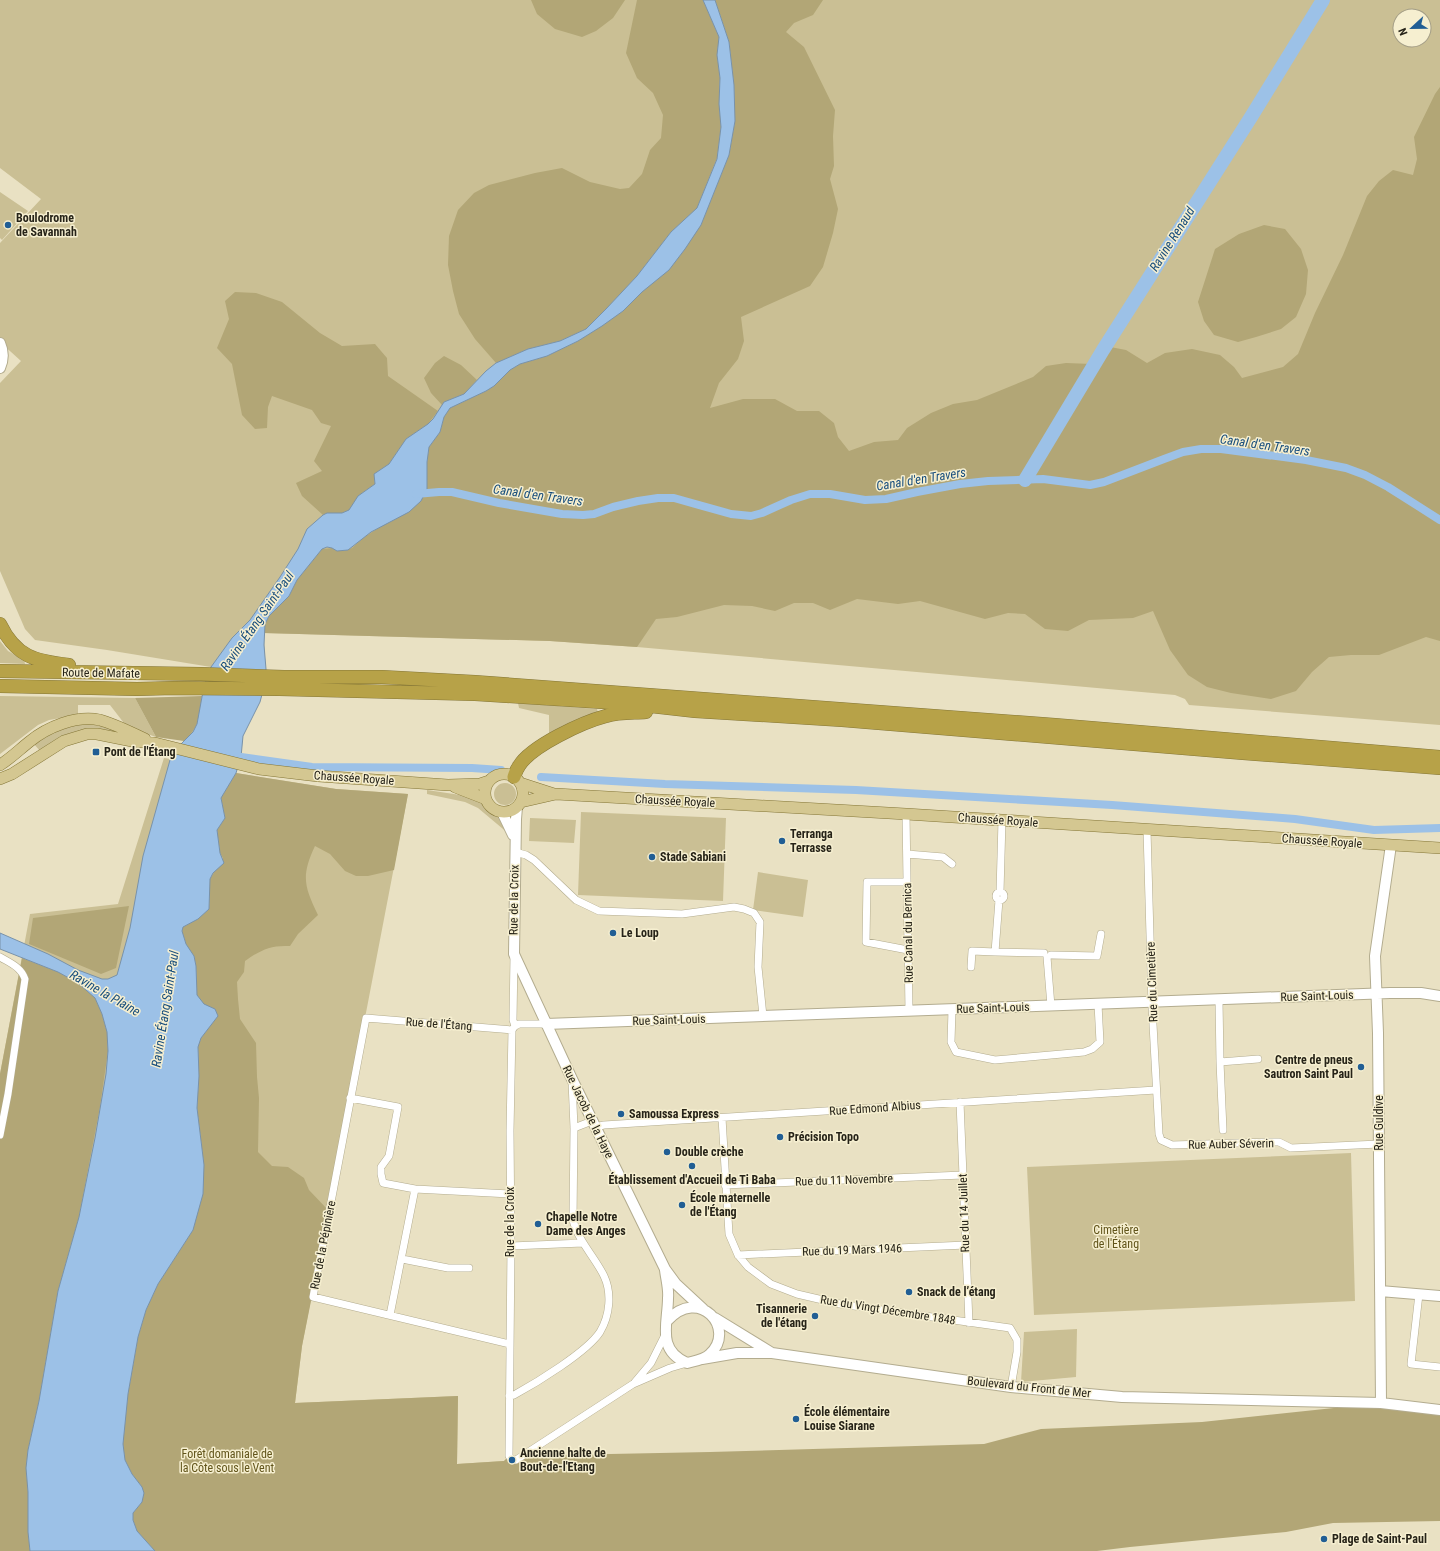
<svg xmlns="http://www.w3.org/2000/svg" width="1440" height="1551" viewBox="0 0 1440 1551" font-family="'Roboto Condensed',sans-serif">
  <style>
    .green { fill: #cabf94; fill-rule: evenodd }
    .forest { fill: #b2a676 }
    .water { fill: #9cc1e7; stroke: #7992a9 }
    .lines { fill: none; stroke-linecap: round; stroke-linejoin: round }
    .canal { stroke: #9cc1e7; stroke-width: 8 }
    .river { stroke: #9cc1e7; stroke-width: 14 }
    .street-casing { stroke: #b3ac8f; stroke-width: 8 }
    .secondary-casing { stroke: #b3ac8f; stroke-width: 12 }
    .primary-casing { stroke: #847637; stroke-width: 12 }
    .highway-casing { stroke: #847637; stroke-width: 14 }
    .street { stroke: #fff; stroke-width: 7 }
    .secondary { stroke: #fff; stroke-width: 10 }
    .primary { stroke: #d4c791; stroke-width: 11 }
    .highway { stroke: #b7a248; stroke-width: 13 }
    .poi-dot { fill: #215e94; stroke: #f6efd0; stroke-width: 1.5 }
    .labels { text-anchor: middle; dominant-baseline: central; stroke-width: 3; stroke-linejoin: round; paint-order: stroke }
    .poi-label { font-size: 12px; font-weight: bold; fill: #262318; stroke: #f6efd0; text-anchor: start }
    .street-label { font-size: 12px; fill: #262318; stroke: #f6efd0 }
    .park-label { font-size: 12px; fill: #61541a; stroke: #f6efd0 }
    .water-label { font-size: 13px; font-style: italic; fill: #174d7c; stroke: #f6efd0 }
  </style>
  <rect width="100%" height="100%" fill="#e9e1c3"/>
  <!-- green -->
  <path class="green" d="M0,0H1440V725L1189,705L1185,699L1175,695L637,647L550,641L264,633C264,651 267,668 264,685C262,705 248,718 243,736C240,748 240,760 236,773L336,789L408,794L302,1346L295,1403L458,1396L457,1464L504,1461L509,1456L711,1551H0V1074L30,914L118,904L164,758L170,759L179,746L187,739L200,712L207,676L211,667L107,650L35,640L25,629L0,571V383L21,361L0,342V243L41,199L0,168ZM1400,16H1424V40H1400Z
    M0,192L28,211L2,240L0,238Z
    M0,641L8,651L24,660L25,664L0,663Z
    M0,696L135,698L156,737L127,727L110,705H78V715L49,720L38,725L0,754Z
    M518,703L597,709L598,713L549,735V715L519,708Z
    M87,721L115,729L112,734L99,731L40,751L34,744L60,728Z
    M494 794a11 11 0 1 1 22 0a11 11 0 1 1-22 0Z
    M427,790L467,796L478,801L504,822L509,834L478,808L465,802L427,794Z
    M581,812L726,818L723,901L578,895Z
    M530,818L576,820L574,843L529,841Z
    M758,872L808,880L803,917L753,910Z
    M1351,1153L1355,1301L1034,1315L1027,1167Z
    M1077,1329L1076,1377L1021,1382L1024,1332Z"/>
  <!-- forest -->
  <path class="forest" d="M531,0H625L613,18L596,31L582,37L555,29L537,14Z
    M637,0H703L719,37L717,55L720,78L719,90L721,127L717,158L697,208L671,232L637,276L606,309L586,329L560,341L528,349L496,363L475,339L459,314L453,291L448,265L449,236L458,210L474,193L489,185L535,173L562,168L590,182L620,189L629,188L642,174L650,150L661,138L663,115L653,93L637,78L626,53Z
    M715,0H823L813,15L794,23L786,32L804,47L835,110L833,136L834,166L830,179L838,209L833,233L823,267L810,286L741,317L744,341L738,359L719,383L710,408L743,399H775L797,411H819L834,423L838,437L849,451L874,442L898,440L907,428L931,413L953,404L977,400L1033,377L1046,366L1066,363L1092,364L1105,346L1126,350L1147,363L1165,353L1192,349L1220,355L1234,367L1242,378L1283,367L1298,354L1315,313L1343,255L1367,196L1379,181L1393,170L1413,175L1417,159L1414,137L1435,94L1440,87V641L1426,637L1379,655H1351L1329,657L1312,672L1296,691L1271,699L1231,693L1207,687L1188,675L1170,650L1153,611L1133,618L1089,620L1068,631L1045,629L1025,614L1008,613L985,619L920,601L898,604L857,599L830,610L813,603H794L775,611L752,606L724,605L677,617L656,619L637,647L550,641L264,633L265,624L269,616L289,596L297,580L322,549L332,548L342,551L352,548L363,538L386,523L427,489V462L429,447L440,432L444,417L450,408L486,391L494,386L510,370L520,364L547,356L578,341L623,311L642,292L701,225L729,155L735,121L734,85L729,42Z
    M1264,225L1285,229L1301,249L1308,270L1306,294L1296,317L1281,329L1256,337L1238,342L1214,335L1204,321L1198,302L1215,249L1239,234Z
    M235,292L256,293L282,302L320,333L342,346L375,344L387,358L388,376L438,411L428,424L406,439L389,464L377,472L374,477L375,484L362,493L349,510L342,513H327L323,515L302,496L296,483L322,471L314,461L331,426L321,423L312,410L272,396L268,407L267,428L255,429L242,415L232,364L217,348L229,319L225,301Z
    M444,356L461,365L477,380L464,394L444,402L442,405L431,393L424,378L435,363Z
    M202,696C200,717 199,727 184,741L156,737L135,698Z
    M236,773L336,789L408,794L394,870L368,876H356L345,871L330,854L315,846C301,876 304,886 318,915L298,934L290,946C270,945 261,950 245,961L244,972L237,982L238,999L240,1019L256,1043L257,1077L259,1098L258,1152L272,1166L288,1167L304,1178L309,1190L329,1211L302,1346L295,1403L458,1396L457,1464L504,1461L509,1456L710,1452L984,1444L1041,1429L1202,1422L1381,1403L1440,1410V1521L1333,1523L1286,1532L1130,1547L1097,1551H155L137,1531L133,1520V1513L142,1502V1487L132,1474L125,1460L122,1444L128,1394L138,1337L146,1310L158,1284L193,1230L204,1165L197,1108L199,1076L198,1046L201,1038L218,1015L200,1001L197,995L196,966L194,956L186,944L182,931L183,927L198,919L209,909L210,879L223,858L220,853L217,830L225,818L221,798Z
    M129,906L116,968L101,974L29,944L33,918Z
    M22,958L58,972L78,983L95,998L102,1014L107,1032L108,1051L100,1107L79,1217L58,1291L39,1401L28,1450L26,1468L28,1492V1532L30,1551H0V1074Z"/>
  <!-- water -->
  <path class="water" d="M703,0H715L729,42L734,85L735,121L729,155L701,225L685,249L669,270L642,292L623,311L602,326L578,341L547,356L520,364L510,370L494,386L486,391L450,408L444,417L440,432L429,447L427,462V489L421,501L409,512L371,532L348,550L337,551L332,548L327,547L322,549L297,580L289,596L269,616L265,624L264,645L266,669L264,687L260,702L243,736L241,757L236,773L221,798L225,818L217,830L220,853L224,863L213,873L210,879L209,909L198,919L183,927L182,931L186,944L194,956L196,966L197,995L204,1004L215,1009L218,1016L201,1038L198,1047L199,1076L197,1108L204,1165L203,1194L193,1230L158,1284L146,1310L138,1337L128,1394L123,1444L125,1460L132,1474L142,1487L144,1493L142,1502L133,1513V1520L137,1531L155,1551H30L28,1532V1492L26,1468L28,1450L39,1401L58,1291L79,1217L95,1138L106,1074L108,1051L107,1032L102,1014L95,998L78,983L58,972L0,949V933L48,954L78,970L102,979H108L117,975L130,928L143,856L170,760L179,746L193,732L197,724L204,686L211,667L232,638L250,620L280,577L298,549L307,529L323,515L327,513H342L349,510L358,496L375,484L374,474L389,464L406,439L428,424L433,419L444,402L464,394L486,371L496,363L528,349L560,341L586,329L606,309L637,276L671,232L697,208L717,159L721,127L719,104L720,78L717,55L719,37Z"/>
  <g class="lines">
    <!-- canal -->
    <path class="canal" d="M416,494L439,492H452L499,503L562,514L583,515L594,514L613,507L638,501L658,498H674L731,514L751,516L762,513L791,500L810,494H830L865,500L886,499L917,492L960,484L988,481L1043,479L1090,485L1104,482L1164,459L1183,452L1201,449H1221L1306,460L1346,468L1365,475L1388,487L1440,520
      M241,757L312,767L472,768L501,770
      M541,777L665,784L856,790L1112,805L1295,819L1374,830L1440,828"/>
    <!-- river -->
    <path class="river" d="M1025,480L1103,350L1251,117L1323,0"/>
    <defs>
      <path id="street" d="M906,814L909,1011
        M1147,830L1152,1006L1159,1134L1161,1140L1172,1145L1270,1142H1279L1291,1148L1379,1144
        M515,852L526,855L534,860L576,900L599,911L682,914L734,907L744,909L754,913L760,922L758,967L763,1016
        M907,854L943,857L952,864
        M907,882H867L866,942L908,950
        M996 896a4 4 0 1 1 8 0a4 4 0 1 1-8 0Z
        M1000,892L1002,820
        M999,900L995,952L1044,953
        M1051,955L1097,956L1101,934
        M514,956L513,1020L515,1026
        M0,957C10,963 21,967 25,979L8,1094L0,1135
        M1047,957L1051,1006
        M971,967L972,951L995,952
        M1219,1000L1220,1062L1223,1130
        M952,1010L951,1042L956,1052L995,1060L1084,1052L1092,1049L1100,1042L1098,1004
        M515,1026L512,1030L510,1131L511,1246L509,1456L512,1460H516L633,1384L670,1368L687,1363
        M515,1026L519,1024H546
        M1220,1062L1258,1059
        M350,1098L398,1107L389,1156L381,1167V1174L383,1183L415,1189L510,1194
        M960,1102L969,1323
        M722,1118L729,1234L738,1255L748,1267L771,1284L797,1294L840,1304L1010,1328L1017,1340V1352L1011,1387
        M595,1127L604,1125L1156,1090
        M574,1128L592,1121
        M725,1185L963,1175
        M511,1246L583,1243
        M738,1255L966,1245
        M402,1259L448,1268H469
        M1419,1294L1411,1364L1440,1367
        M390,1315L415,1189
        M510,1344L313,1297L366,1018L512,1030
        M635,1382L651,1363L665,1335
        M509,1396L514,1395C536,1383 587,1352 600,1332C610,1315 612,1293 604,1276C595,1257 578,1241 573,1220L574,1128L572,1081"/>
      <path id="secondary" d="M0,343C4,352 4,359 0,368
        M517,807L516,819L514,954L572,1079L665,1269L676,1284L703,1309
        M502,812L513,835
        M546,1024L1390,993H1421L1440,996
        M665,1270C666,1279 669,1289 668,1298C668,1323 656,1350 687,1363C694,1361 704,1360 710,1354C737,1329 699,1285 667,1321
        M1380,1291L1440,1296
        M715,1318L772,1353
        M702,1359L737,1353H772L1011,1387L1122,1397L1381,1403L1440,1410
        M1381,1403L1378,1033L1375,956L1391,845"/>
      <path id="primary" d="M0,765C11,758 19,750 29,742C47,727 76,715 100,720C115,724 130,732 145,739
        M485 793a19 19 0 1 1 38 0a19 19 0 1 1-38 0Z
        M0,779L12,774L64,741L87,734H97L132,741L155,743L259,769L318,776L448,785L480,784L489,781
        M520,783L554,794
        M455,787L486,799
        M521,802L556,794L906,814L1440,848"/>
      <path id="highway" d="M0,624C16,657 35,661 69,665
        M0,671L201,674L284,677H382L475,682L1055,725L1440,757
        M0,686L137,689L174,688L279,689L475,694L633,704L695,711L842,720L1243,753L1440,768
        M514,777C515,774 516,770 519,766C531,746 583,722 606,716C619,712 632,713 646,712"/>
    </defs>
    <!-- street casing -->
    <use href="#street" class="street-casing"/>
    <!-- secondary casing -->
    <use href="#secondary" class="secondary-casing"/>
    <!-- primary casing -->
    <use href="#primary" class="primary-casing"/>
    <!-- highway casing -->
    <use href="#highway" class="highway-casing"/>
    <!-- street -->
    <use href="#street" class="street"/>
    <!-- secondary -->
    <use href="#secondary" class="secondary"/>
    <!-- primary -->
    <use href="#primary" class="primary"/>
    <!-- highway -->
    <use href="#highway" class="highway"/>
  </g>
  <!-- markers -->
  <g class="poi-dot">
    <circle cx="8" cy="225" r="4"/>
    <rect x="92" y="748" width="8" height="8" rx="2"/>
    <circle cx="782" cy="841" r="4"/>
    <circle cx="652" cy="857" r="4"/>
    <circle cx="613" cy="933" r="4"/>
    <circle cx="1361" cy="1067" r="4"/>
    <circle cx="621" cy="1114" r="4"/>
    <circle cx="780" cy="1137" r="4"/>
    <circle cx="667" cy="1152" r="4"/>
    <circle cx="692" cy="1166" r="4"/>
    <circle cx="682" cy="1205" r="4"/>
    <circle cx="538" cy="1224" r="4"/>
    <circle cx="909" cy="1292" r="4"/>
    <circle cx="815" cy="1316" r="4"/>
    <circle cx="796" cy="1419" r="4"/>
    <circle cx="512" cy="1460" r="4"/>
    <circle cx="1324" cy="1539" r="4"/>
  </g>
  <g class="labels">
    <!-- poi labels -->
    <g class="poi-label">
      <text x="16" y="218">Boulodrome<tspan x="16" dy="14">de Savannah</tspan></text>
      <text x="104" y="752">Pont de l'Étang</text>
      <text x="790" y="834">Terranga<tspan x="790" dy="14">Terrasse</tspan></text>
      <text x="660" y="857">Stade Sabiani</text>
      <text x="621" y="933">Le Loup</text>
      <text x="1353" y="1060" text-anchor="end">Centre de pneus<tspan x="1353" dy="14">Sautron Saint Paul</tspan></text>
      <text x="629" y="1114">Samoussa Express</text>
      <text x="788" y="1137">Précision Topo</text>
      <text x="675" y="1152">Double crèche</text>
      <text x="692" y="1180" text-anchor="middle">Établissement d'Accueil de Ti Baba</text>
      <text x="690" y="1198">École maternelle<tspan x="690" dy="14">de l'Étang</tspan></text>
      <text x="546" y="1217">Chapelle Notre<tspan x="546" dy="14">Dame des Anges</tspan></text>
      <text x="917" y="1292">Snack de l’étang</text>
      <text x="807" y="1309" text-anchor="end">Tisannerie<tspan x="807" dy="14">de l'étang</tspan></text>
      <text x="804" y="1412">École élémentaire<tspan x="804" dy="14">Louise Siarane</tspan></text>
      <text x="520" y="1453">Ancienne halte de<tspan x="520" dy="14">Bout-de-l'Etang</tspan></text>
      <text x="1332" y="1539">Plage de Saint-Paul</text>
    </g>
    <!-- street labels -->
    <g class="street-label">
      <text transform="translate(101 673) rotate(1)">Route de Mafate</text>
      <text transform="translate(354 778) rotate(4)">Chaussée Royale</text>
      <text transform="translate(675 801) rotate(3)">Chaussée Royale</text>
      <text transform="translate(998 820) rotate(4)">Chaussée Royale</text>
      <text transform="translate(1322 841) rotate(4)">Chaussée Royale</text>
      <text transform="translate(514 900) rotate(-89)">Rue de la Croix</text>
      <text transform="translate(908 933) rotate(-91)">Rue Canal du Bernica</text>
      <text transform="translate(1152 982) rotate(-92)">Rue du Cimetière</text>
      <text transform="translate(1317 996) rotate(-2)">Rue Saint-Louis</text>
      <text transform="translate(993 1008) rotate(-2)">Rue Saint-Louis</text>
      <text transform="translate(669 1020) rotate(-2)">Rue Saint-Louis</text>
      <text transform="translate(439 1024) rotate(4)">Rue de l'Étang</text>
      <text transform="translate(875 1108) rotate(-4)">Rue Edmond Albius</text>
      <text transform="translate(588 1112) rotate(64)">Rue Jacob de la Haye</text>
      <text transform="translate(1379 1123) rotate(-90)">Rue Guldive</text>
      <text transform="translate(1231 1144) rotate(-1)">Rue Auber Séverin</text>
      <text transform="translate(844 1180) rotate(-2)">Rue du 11 Novembre</text>
      <text transform="translate(964 1213) rotate(-92)">Rue du 14 Juillet</text>
      <text transform="translate(510 1222) rotate(-90)">Rue de la Croix</text>
      <text transform="translate(323 1245) rotate(-79)">Rue de la Pépinière</text>
      <text transform="translate(852 1250) rotate(-2)">Rue du 19 Mars 1946</text>
      <text transform="translate(888 1310) rotate(9)">Rue du Vingt Décembre 1848</text>
      <text transform="translate(1029 1387) rotate(6)">Boulevard du Front de Mer</text>
    </g>
    <!-- park labels -->
    <g class="park-label">
      <text x="1116" y="1230">Cimetière<tspan x="1116" dy="14">de l'Étang</tspan></text>
      <text x="227" y="1454">Forêt domaniale de<tspan x="227" dy="14">la Côte sous le Vent</tspan></text>
    </g>
    <!-- water labels -->
    <g class="water-label">
      <text transform="translate(1172 239) rotate(-58)">Ravine Renaud</text>
      <text transform="translate(1265 445) rotate(8)">Canal d'en Travers</text>
      <text transform="translate(921 479) rotate(-9)">Canal d'en Travers</text>
      <text transform="translate(538 495) rotate(8)">Canal d'en Travers</text>
      <text transform="translate(257 621) rotate(-55)">Ravine Étang Saint-Paul</text>
      <text transform="translate(105 993) rotate(30)">Ravine la Plaine</text>
      <text transform="translate(165 1009) rotate(-81)">Ravine Étang Saint-Paul</text>
    </g>
  </g>
  <!-- north arrow -->
  <g transform="translate(1412 28) rotate(248)"><circle r="19" fill="#f6efd0" stroke="#a39d86"/>
  <path d="M0-3L7 15L0 10L-7 15Z" fill="#215e94"/>
  <text y="-6" font-size="11" font-weight="bold" text-anchor="middle" fill="#262318">N</text>
  </g>
</svg>
